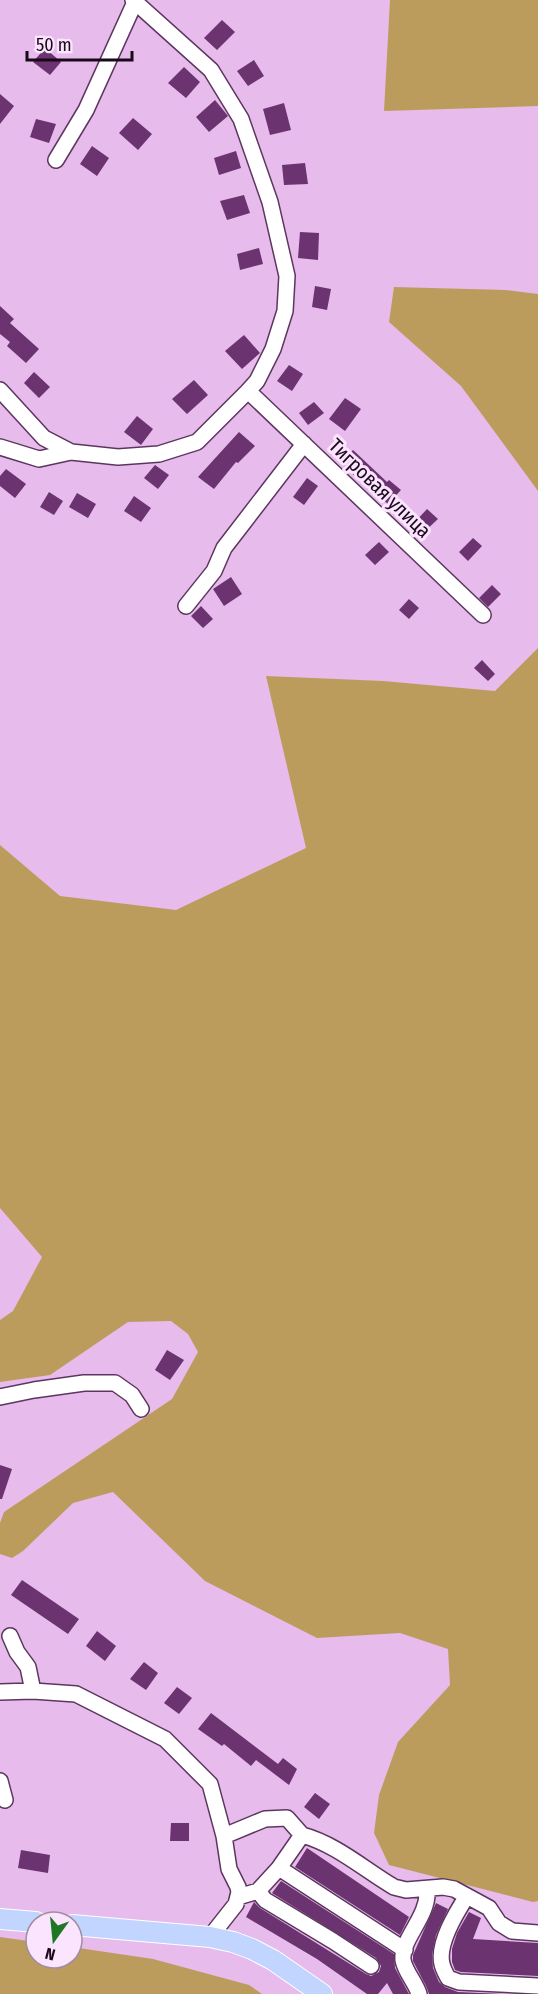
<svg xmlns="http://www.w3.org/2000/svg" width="538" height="1994" viewBox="0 0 538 1994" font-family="'Fira Sans Condensed',sans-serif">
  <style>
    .green { fill: #bc9c5c }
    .building { fill: #6b3370 }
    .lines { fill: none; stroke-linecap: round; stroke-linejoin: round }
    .minor-casing { stroke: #5c365f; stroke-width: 18 }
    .major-casing { stroke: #fff; stroke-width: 22 }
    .minor { stroke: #fff; stroke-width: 15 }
    .major { stroke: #c1d5fe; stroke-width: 20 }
    .labels { text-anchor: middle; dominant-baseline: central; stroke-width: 6; stroke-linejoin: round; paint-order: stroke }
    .street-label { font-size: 20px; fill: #19091a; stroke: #fbe4fd }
  </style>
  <rect width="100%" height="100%" fill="#e7bbeb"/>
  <!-- green -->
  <path class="green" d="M390,0H538V106L384,111Z
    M394,287L506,290L538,294V491L461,386L389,322Z
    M538,648V1901L533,1902L389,1865L374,1833L379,1795L398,1742L450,1685L448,1649L400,1633L317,1638L205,1581L113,1492L73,1503L23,1551L12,1558L0,1554V1523L4,1512L172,1399L198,1352L188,1334L171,1321L128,1322L50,1375L0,1382V1320L13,1311L42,1257L0,1208V845L60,896L176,910L306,848L266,676L383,681L495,691Z
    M0,1937L36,1942V1958H72V1947L153,1959L249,1985L262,1994H0Z"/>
  <!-- building -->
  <path class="building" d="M222,20L235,32L217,50L204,38Z
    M45,48L61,62L50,75L33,62Z
    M254,60L264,76L248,86L237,71Z
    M184,67L200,82L186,98L168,83Z
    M0,94L14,106L0,124Z
    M215,100L228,116L209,132L196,117Z
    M284,103L291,130L270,135L263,109Z
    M133,118L152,134L138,150L119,133Z
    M36,119L56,124L49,143L30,137Z
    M92,146L109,158L97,176L80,164Z
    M236,151L241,168L219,175L214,158Z
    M305,163L308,184L284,185L282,165Z
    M244,195L250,213L227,220L220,201Z
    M300,232L319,233L318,260L298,258Z
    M259,248L263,264L240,270L237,254Z
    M315,286L331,289L327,310L312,307Z
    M0,306L14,319L10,323L39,349L26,363L7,346L10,342L0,334Z
    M244,335L260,353L242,369L225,351Z
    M289,365L303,374L292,391L277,381Z
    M34,372L50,387L39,398L24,383Z
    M194,380L208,395L187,414L172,399Z
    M345,398L361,409L345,431L329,419Z
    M314,402L324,413L308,425L299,413Z
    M137,416L153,429L141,445L124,432Z
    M239,432L255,446L238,463L236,462L214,489L198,477Z
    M353,450L387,482L389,480L401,490L388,504L341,464Z
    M155,465L169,475L158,489L144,478Z
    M6,469L26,484L15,498L0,486V476Z
    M307,478L318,486L304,505L293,497Z
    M49,492L63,501L54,515L40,507Z
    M77,493L96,504L88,518L69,507Z
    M134,496L151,508L141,522L124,511Z
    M427,509L438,519L423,533L413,524Z
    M473,538L482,546L468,561L459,552Z
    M379,542L389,552L375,565L365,555Z
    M231,577L242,594L224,606L213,589Z
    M492,585L501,594L488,607L479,598Z
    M409,599L419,608L409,619L399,610Z
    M201,606L213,619L203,628L191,616Z
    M482,660L495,674L488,681L474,668Z
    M167,1350L184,1360L170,1380L155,1370Z
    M0,1465L12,1469L2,1499H0Z
    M22,1580L79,1619L68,1634L11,1595Z
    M97,1631L116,1646L105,1661L86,1646Z
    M144,1662L158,1673L146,1690L130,1679Z
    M177,1687L192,1698L179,1714L164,1703Z
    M211,1713L278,1764L283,1758L297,1769L289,1785L256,1760L251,1766L224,1744L222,1746L198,1729Z
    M315,1793L330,1804L319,1819L304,1807Z
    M171,1823H189V1841H170Z
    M307,1848L409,1917L400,1935L295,1867Z
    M21,1850L50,1855L48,1873L18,1868Z
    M281,1881L394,1954L395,1968L409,1994H393L387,1983L378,1994H367L317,1959L246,1917L254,1902L260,1908L366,1974L371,1976L379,1972L381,1966L376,1958L272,1893Z
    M436,1903L448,1909L436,1935L432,1955L433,1968L439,1982L445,1987L458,1992L503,1994H429L426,1986L413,1961V1955Z
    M469,1912L481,1918L473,1939L538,1943V1976L461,1972L455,1970L452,1962V1949L457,1933Z"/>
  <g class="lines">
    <defs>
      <path id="minor" d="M56,160L86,110L135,2
        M0,390L44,438L71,452L118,457L159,454L197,442L248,391L257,381L273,349L285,311L287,276L270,202L241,119L211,70L133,0
        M248,391L483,615
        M0,447L39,459L71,452
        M186,606L214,571L224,548L304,444
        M0,1397L34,1390L84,1383H115L132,1395L141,1409
        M10,1636L17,1652L28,1667L33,1691
        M0,1692L33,1691L76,1694L165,1739L210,1784L224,1836L229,1869L238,1887L239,1892L236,1904L210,1937
        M0,1781L5,1800
        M224,1836L265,1819L287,1818L302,1835
        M279,1868L405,1950
        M258,1891L265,1900L333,1941L371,1966
        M467,1896C456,1913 437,1944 442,1964C443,1969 446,1974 448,1978L459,1982L538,1986
        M238,1897L258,1891L279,1868L302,1835C336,1844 365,1870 394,1887L406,1890L443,1887L454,1889L489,1908L499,1923L512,1931L538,1933
        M419,1994C416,1983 405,1972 403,1960C401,1938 429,1917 427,1890"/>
      <path id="major" d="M0,1919L36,1922
        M72,1925L210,1937L233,1942L252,1949L273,1960L322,1994"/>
    </defs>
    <!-- minor casing -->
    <use href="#minor" class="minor-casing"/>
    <!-- major casing -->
    <use href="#major" class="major-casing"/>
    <!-- minor -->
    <use href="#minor" class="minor"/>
    <!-- major -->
    <use href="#major" class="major"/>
  </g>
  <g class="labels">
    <!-- street labels -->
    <g class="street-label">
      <text transform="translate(380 488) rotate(44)">Тигровая улица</text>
    </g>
  </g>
  <!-- north arrow -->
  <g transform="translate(54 1940) rotate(195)"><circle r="28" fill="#fbe4fd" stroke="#a18ca2" stroke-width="1.5"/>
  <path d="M0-4.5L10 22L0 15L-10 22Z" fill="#1d7725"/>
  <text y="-9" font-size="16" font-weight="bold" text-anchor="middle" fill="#19091a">N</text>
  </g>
  <!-- scale -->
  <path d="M27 51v9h105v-9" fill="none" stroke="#19091a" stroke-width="3"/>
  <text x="36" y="51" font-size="18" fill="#19091a" stroke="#fbe4fd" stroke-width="4.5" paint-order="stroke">50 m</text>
</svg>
